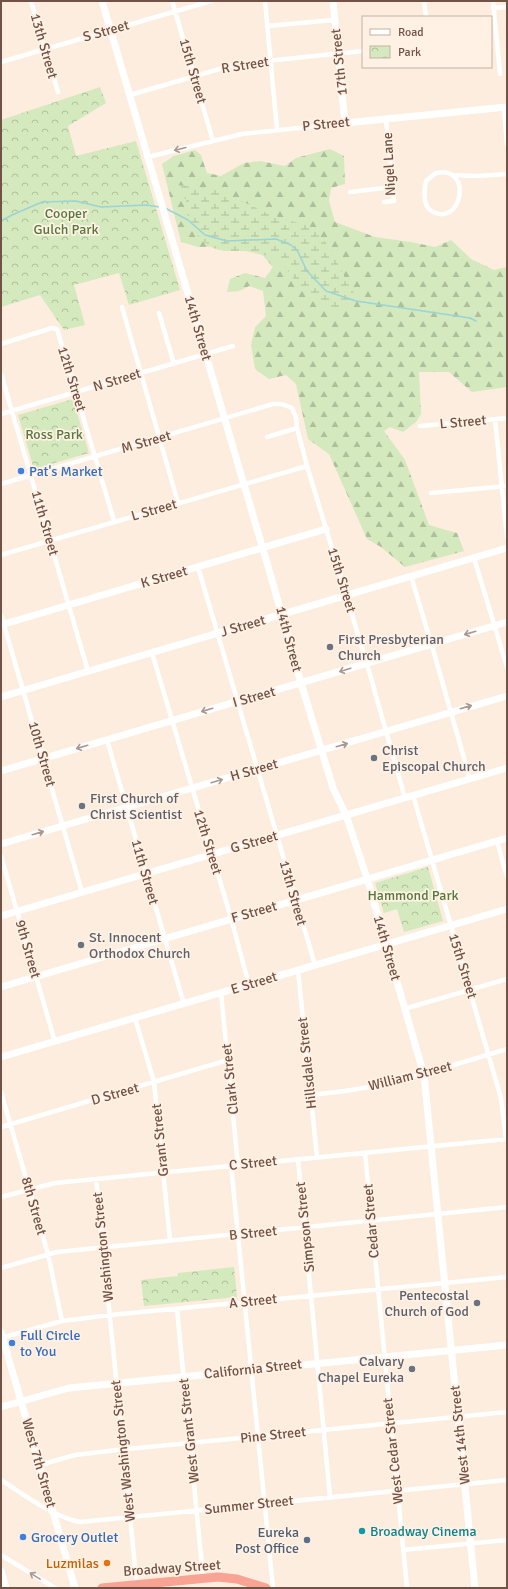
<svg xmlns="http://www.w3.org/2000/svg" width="508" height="1589" viewBox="0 0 508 1589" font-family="Signika,sans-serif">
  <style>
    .forest { fill: url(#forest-firs) }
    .wetland { fill: url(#wetland-marsh) }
    .park { fill: url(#park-crowns) }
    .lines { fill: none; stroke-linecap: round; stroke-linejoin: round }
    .stream { stroke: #99d4d7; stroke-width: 1.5 }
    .street { stroke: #fff; stroke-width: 4.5 }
    .secondary { stroke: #fff; stroke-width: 7 }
    .highway { stroke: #f8a393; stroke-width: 9 }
    .oneway { stroke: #aa9790 }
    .shop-dot { fill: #3f7fe0; stroke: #fff1e4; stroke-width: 1.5 }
    .worship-dot { fill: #6b7280; stroke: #fff1e4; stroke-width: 1.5 }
    .culture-dot { fill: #0f9aa8; stroke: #fff1e4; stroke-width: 1.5 }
    .service-dot { fill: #5c6f8a; stroke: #fff1e4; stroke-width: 1.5 }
    .food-dot { fill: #e8710a; stroke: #fff1e4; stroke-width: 1.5 }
    .labels { text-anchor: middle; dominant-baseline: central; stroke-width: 3.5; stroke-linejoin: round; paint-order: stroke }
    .street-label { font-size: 14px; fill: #725146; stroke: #fff1e4 }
    .park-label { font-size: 14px; fill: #55783e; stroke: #fff1e4 }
    .shop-label { font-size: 14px; fill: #366cbe; stroke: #fff1e4; text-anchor: start }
    .worship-label { font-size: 14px; fill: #5b616d; stroke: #fff1e4; text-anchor: start }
    .culture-label { font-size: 14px; fill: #0d838f; stroke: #fff1e4; text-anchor: start }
    .service-label { font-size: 14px; fill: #4e5e75; stroke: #fff1e4; text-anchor: end }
    .food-label { font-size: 14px; fill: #c56008; stroke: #fff1e4; text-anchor: end }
  </style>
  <defs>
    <pattern id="forest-firs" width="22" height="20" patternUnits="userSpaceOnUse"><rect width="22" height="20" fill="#d4e9bd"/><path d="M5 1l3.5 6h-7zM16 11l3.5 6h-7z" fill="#b0bf9b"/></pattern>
    <pattern id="wetland-marsh" width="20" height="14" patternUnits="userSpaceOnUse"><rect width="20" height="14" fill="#d4e9bd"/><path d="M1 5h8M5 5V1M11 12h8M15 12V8" fill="none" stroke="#b0bf9b"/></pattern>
    <pattern id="park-crowns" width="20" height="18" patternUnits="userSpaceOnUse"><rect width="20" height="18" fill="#d4e9bd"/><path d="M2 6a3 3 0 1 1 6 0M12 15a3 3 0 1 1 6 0" fill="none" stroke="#b0bf9b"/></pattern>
  </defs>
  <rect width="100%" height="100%" fill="#fcedde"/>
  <!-- forest -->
  <path class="forest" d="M330,149L344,156L345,184L331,188L329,201L335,222L375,237L411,242L435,247L451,240L471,259L494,270L507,267V387L472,392L449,372H419L421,414L416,422L403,432L390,427L384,431L405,460L429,525L457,533L464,551L405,567L381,547L367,539L329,454L308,439L296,384L286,375L269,379L255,369L251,345L255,327L266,316L263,291L249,286L239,291L227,292L230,279L245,273L265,278L273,267L256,248L233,246L198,247L181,242L162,164L174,156L195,150L201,155L207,173L221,176L244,163L260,161L285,166L296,158Z"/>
  <!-- wetland -->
  <path class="wetland" d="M176,185L216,189L269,214L311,227L323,239L332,251L345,278L354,289L352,300L343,305L331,308L319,305L294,279L282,263L273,257L245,251H224L213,248L199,238L188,220L186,200Z"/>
  <!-- park -->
  <path class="park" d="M100,87L106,103L68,126L76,156L136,141L180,290L129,305L119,273L74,285L85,325L64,330L40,295L1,307V120Z
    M73,399L89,453L34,469L18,415Z
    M428,867L443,921L404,932L397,909L384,913L375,883Z
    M234,1267L237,1297L144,1306L141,1280L178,1276V1273Z"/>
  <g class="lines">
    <!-- stream -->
    <path class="stream" d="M165,208L188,220L205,235L227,241L276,239L291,245L297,250L307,271L326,291L356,301L470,318L476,321
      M1,221L12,215L42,202L76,201L101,207L146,205L160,207"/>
    <!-- street -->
    <path class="street" d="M31,1L58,92
      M172,1L213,141
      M265,1L277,129
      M424,1L426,17
      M493,1L500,74
      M493,8L507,7
      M267,26L334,20
      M1,62L211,1
      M130,95L237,64L363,51
      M504,107L507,145
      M148,157L242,134L345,123
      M436,173C475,165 461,231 430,210C423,205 424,189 426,181Z
      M452,175L477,176L507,174
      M350,192L393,187
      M384,202L394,201L386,119
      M122,307L178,503
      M159,313L174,364
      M1,344L52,328L57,329L114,521
      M1,374L88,671
      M1,414L233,346
      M495,419L507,537
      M420,426L507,418
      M267,437L297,428
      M1,484L273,404H282L292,408L296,417L297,428L307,466L369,671L405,798
      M431,493L507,486
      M1,555L307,466
      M474,558L507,667
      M198,567L315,965
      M411,576L434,653L470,779
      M1,615L82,892
      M152,653L231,918L249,985
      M107,740L184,1004
      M413,795L501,1098L506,1139
      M497,841L507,877
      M1,856L55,1042
      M298,970L317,1157
      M221,993L238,1165
      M404,1009L507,979
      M135,1018L154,1082L170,1240
      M1,1092L48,1254L62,1321
      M311,1095L345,1091L393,1083L507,1049
      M1,1127L228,1060
      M365,1153L407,1588
      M298,1159L330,1497
      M231,1165L273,1588
      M96,1179L137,1586
      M1,1197L55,1183L507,1139
      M1,1268L57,1252L507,1207
      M177,1309L203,1577
      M1,1338L62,1321L110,1315L507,1277
      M40,1465L75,1455L117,1450L507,1412
      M1,1480C23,1494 55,1518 80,1522L507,1480
      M403,1550L507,1540
      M1,1555L55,1588"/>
    <!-- secondary -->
    <path class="secondary" d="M102,1L272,580L301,683L333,788L346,815L367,878L424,1075L475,1588
      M333,1L345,123L507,107
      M1,625L326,529
      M1,697L507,548
      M1,771L507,622
      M1,844L507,696
      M1,916L507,768
      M1,987L507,838
      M1,1057L507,909
      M1,1332L75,1588
      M1,1407L69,1388L507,1345
      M1,1571L6,1588"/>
    <!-- highway -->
    <path class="highway" d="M102,1588L218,1577L237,1579L266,1588"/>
  </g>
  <!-- one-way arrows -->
  <defs><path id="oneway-shaft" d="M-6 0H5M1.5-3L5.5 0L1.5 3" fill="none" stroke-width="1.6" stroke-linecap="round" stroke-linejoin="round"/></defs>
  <g class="oneway">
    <use href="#oneway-shaft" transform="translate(180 149) rotate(166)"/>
    <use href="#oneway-shaft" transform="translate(470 633) rotate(164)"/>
    <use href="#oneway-shaft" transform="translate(345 670) rotate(163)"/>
    <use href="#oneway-shaft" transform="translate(466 707) rotate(-16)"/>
    <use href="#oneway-shaft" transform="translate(207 710) rotate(164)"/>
    <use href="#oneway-shaft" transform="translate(342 745) rotate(-16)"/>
    <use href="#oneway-shaft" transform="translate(82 747) rotate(164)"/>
    <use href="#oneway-shaft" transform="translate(217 781) rotate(-17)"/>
    <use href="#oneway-shaft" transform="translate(38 833) rotate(-16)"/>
    <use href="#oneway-shaft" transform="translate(35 1576) rotate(-149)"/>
  </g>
  <!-- markers -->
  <g class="shop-dot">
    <circle cx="21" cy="471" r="4"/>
    <circle cx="12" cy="1343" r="4"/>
    <circle cx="23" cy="1537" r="4"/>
  </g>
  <g class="worship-dot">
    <circle cx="330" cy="647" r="4"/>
    <circle cx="374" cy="758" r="4"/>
    <circle cx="82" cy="806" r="4"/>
    <circle cx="81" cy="945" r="4"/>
    <circle cx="477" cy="1303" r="4"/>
    <circle cx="412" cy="1369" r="4"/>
  </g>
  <circle class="culture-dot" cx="362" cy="1531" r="4"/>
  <circle class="service-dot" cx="307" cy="1540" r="4"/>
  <circle class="food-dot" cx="107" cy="1563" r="4"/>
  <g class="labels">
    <!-- street labels -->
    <g class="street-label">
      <text transform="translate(106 31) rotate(-16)">S Street</text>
      <text transform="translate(44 46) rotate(74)">13th Street</text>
      <text transform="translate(339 62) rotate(-96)">17th Street</text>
      <text transform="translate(245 65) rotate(-9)">R Street</text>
      <text transform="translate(193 71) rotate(74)">15th Street</text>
      <text transform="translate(326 124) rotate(-6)">P Street</text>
      <text transform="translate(389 164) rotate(-93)">Nigel Lane</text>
      <text transform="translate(198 328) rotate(74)">14th Street</text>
      <text transform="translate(72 379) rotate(73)">12th Street</text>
      <text transform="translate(117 380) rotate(-17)">N Street</text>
      <text transform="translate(463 422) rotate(-5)">L Street</text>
      <text transform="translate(146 442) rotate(-16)">M Street</text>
      <text transform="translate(154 510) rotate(-16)">L Street</text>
      <text transform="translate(45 523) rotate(74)">11th Street</text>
      <text transform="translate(164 577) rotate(-16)">K Street</text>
      <text transform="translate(342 580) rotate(73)">15th Street</text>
      <text transform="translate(243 626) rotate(-16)">J Street</text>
      <text transform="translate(289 639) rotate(75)">14th Street</text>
      <text transform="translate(254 697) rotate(-16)">I Street</text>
      <text transform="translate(42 754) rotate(74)">10th Street</text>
      <text transform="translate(254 770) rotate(-16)">H Street</text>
      <text transform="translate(208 842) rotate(73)">12th Street</text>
      <text transform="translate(254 842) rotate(-16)">G Street</text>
      <text transform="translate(145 872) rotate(74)">11th Street</text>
      <text transform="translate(293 893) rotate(74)">13th Street</text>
      <text transform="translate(254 912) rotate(-16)">F Street</text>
      <text transform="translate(387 948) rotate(74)">14th Street</text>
      <text transform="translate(28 949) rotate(74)">9th Street</text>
      <text transform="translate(463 966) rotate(73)">15th Street</text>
      <text transform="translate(254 983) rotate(-17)">E Street</text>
      <text transform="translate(307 1063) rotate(-96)">Hillsdale Street</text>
      <text transform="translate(410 1076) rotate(-14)">William Street</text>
      <text transform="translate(230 1079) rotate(-96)">Clark Street</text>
      <text transform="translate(115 1094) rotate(-16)">D Street</text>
      <text transform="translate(160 1140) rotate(-96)">Grant Street</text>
      <text transform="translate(253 1163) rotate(-6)">C Street</text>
      <text transform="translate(34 1206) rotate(74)">8th Street</text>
      <text transform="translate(371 1221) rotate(-95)">Cedar Street</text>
      <text transform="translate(305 1227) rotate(-96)">Simpson Street</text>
      <text transform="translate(253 1233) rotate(-6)">B Street</text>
      <text transform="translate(103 1247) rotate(-96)">Washington Street</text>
      <text transform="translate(253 1301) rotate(-6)">A Street</text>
      <text transform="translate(253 1369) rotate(-6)">California Street</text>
      <text transform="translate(189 1431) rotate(-96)">West Grant Street</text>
      <text transform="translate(273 1435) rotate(-6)">Pine Street</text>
      <text transform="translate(460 1435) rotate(-96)">West 14th Street</text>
      <text transform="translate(123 1451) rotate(-96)">West Washington Street</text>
      <text transform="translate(393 1451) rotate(-96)">West Cedar Street</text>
      <text transform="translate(39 1463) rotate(74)">West 7th Street</text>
      <text transform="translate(249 1505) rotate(-6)">Summer Street</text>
      <text transform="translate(172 1568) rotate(-4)">Broadway Street</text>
    </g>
    <!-- park labels -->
    <g class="park-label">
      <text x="66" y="213">Cooper<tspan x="66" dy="16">Gulch Park</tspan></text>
      <text x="54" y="434">Ross Park</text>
      <text x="413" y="895">Hammond Park</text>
    </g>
    <!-- shop labels -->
    <g class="shop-label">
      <text x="29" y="471">Pat's Market</text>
      <text x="20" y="1335">Full Circle<tspan x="20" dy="16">to You</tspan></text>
      <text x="31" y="1537">Grocery Outlet</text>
    </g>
    <!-- worship labels -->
    <g class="worship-label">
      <text x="338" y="639">First Presbyterian<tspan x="338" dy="16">Church</tspan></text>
      <text x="382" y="750">Christ<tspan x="382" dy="16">Episcopal Church</tspan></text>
      <text x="90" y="798">First Church of<tspan x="90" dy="16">Christ Scientist</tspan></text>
      <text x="89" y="937">St. Innocent<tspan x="89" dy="16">Orthodox Church</tspan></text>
      <text x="469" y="1295" text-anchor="end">Pentecostal<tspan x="469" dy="16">Church of God</tspan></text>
      <text x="404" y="1361" text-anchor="end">Calvary<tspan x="404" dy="16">Chapel Eureka</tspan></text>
    </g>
    <!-- culture labels -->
    <g class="culture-label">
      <text x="370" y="1531">Broadway Cinema</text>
    </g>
    <!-- service labels -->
    <g class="service-label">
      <text x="299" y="1532">Eureka<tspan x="299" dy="16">Post Office</tspan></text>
    </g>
    <!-- food labels -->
    <g class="food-label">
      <text x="99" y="1563">Luzmilas</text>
    </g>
  </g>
  <!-- border -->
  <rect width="508" height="1589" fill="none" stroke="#725146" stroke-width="4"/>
  <!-- legend -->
  <rect x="362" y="16" width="130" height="52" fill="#fff1e4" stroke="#c7b1a5"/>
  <rect x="370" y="29" width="20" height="6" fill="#ffffff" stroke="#c7b1a5"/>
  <text x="398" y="36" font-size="12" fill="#725146">Road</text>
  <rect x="370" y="46" width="20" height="12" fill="url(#park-crowns)" stroke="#c7b1a5"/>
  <text x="398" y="56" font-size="12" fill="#725146">Park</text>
</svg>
